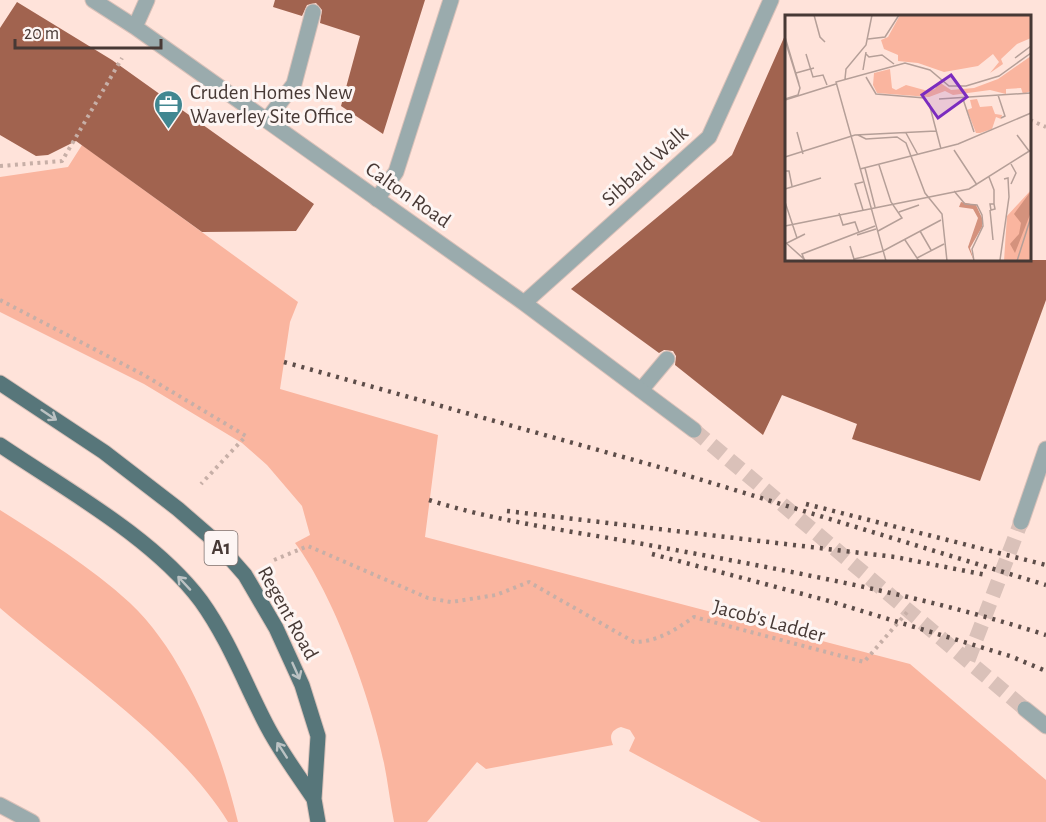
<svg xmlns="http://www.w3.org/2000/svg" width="1046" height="822" viewBox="0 0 1046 822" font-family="'Alegreya Sans',sans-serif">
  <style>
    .green { fill: #fab59f }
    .building { fill: #a1634f }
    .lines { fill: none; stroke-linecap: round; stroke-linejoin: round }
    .street-tunnel { stroke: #dac1b9; stroke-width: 15; stroke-dasharray: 15 8; stroke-linecap: butt }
    .lane-casing { stroke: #dac1b9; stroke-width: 17 }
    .street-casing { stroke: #dac1b9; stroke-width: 17 }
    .primary-casing { stroke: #dac1b9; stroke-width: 17 }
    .path { stroke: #c7afa7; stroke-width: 4; stroke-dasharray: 3 4.5; stroke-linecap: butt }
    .lane { stroke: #9aabad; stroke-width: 15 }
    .street { stroke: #9aabad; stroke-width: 15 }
    .primary { stroke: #57767a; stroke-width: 15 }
    .rail { stroke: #5d4d49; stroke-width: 4.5; stroke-dasharray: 3 6; stroke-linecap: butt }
    .oneway { stroke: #bbc2c3 }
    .labels { text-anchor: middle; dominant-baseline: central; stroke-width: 6; stroke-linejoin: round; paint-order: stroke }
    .shield { fill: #fdf5f3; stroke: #7e716e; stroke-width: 1.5 }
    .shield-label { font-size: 20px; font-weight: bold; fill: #473935 }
    .poi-label { font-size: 21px; fill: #473935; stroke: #fdf5f3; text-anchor: start }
    .street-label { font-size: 21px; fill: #473935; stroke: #fdf5f3 }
    .inset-road { fill: none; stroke: #b59f98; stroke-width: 1.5 }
    .view { fill: #7b2cbf; fill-opacity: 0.15; stroke: #7b2cbf; stroke-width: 3 }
    .inset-edge { fill: none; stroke: #473935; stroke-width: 3 }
  </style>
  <rect width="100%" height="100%" fill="#ffe3da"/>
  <!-- green -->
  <path class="green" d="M82,145L298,302L290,322L280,389L438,435L425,537L910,664L1046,780V822H761L629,751L635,738L630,730L621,727C611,730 609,736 613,745L486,769L477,762L427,822H394C390,802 388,783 384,763C371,699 334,595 295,543L310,535L302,506L267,465L242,443L144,384L0,312V177L68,167Z
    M0,510C44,538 91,567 130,603C187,657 220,748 238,822H228C180,743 71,669 0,608Z"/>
  <!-- building -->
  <path class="building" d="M275,0H425L383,134L341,106L360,36L320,23L322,10L316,3L307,5L302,16L273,7Z
    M17,2L112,60L314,204L296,231L202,232L76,141L48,155L36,156L0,135V28Z
    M786,33V260H1046V300L980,481L852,439L857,424L782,395L763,435L675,365L676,356L673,351L664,350L659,353L571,289L732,155Z"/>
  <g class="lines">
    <!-- street-tunnel -->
    <path class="street-tunnel" d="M694,430L1025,709
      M968,660L1021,522"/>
    <defs>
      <path id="lane" d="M267,120L294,84L313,12
        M377,199L396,172L451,0
        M641,390L667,359
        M0,805L32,822"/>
      <path id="street" d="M93,0L135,27L524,303L694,430
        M135,27L147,0
        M524,303L709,137L771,0
        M1021,522L1046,449
        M1025,709L1046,726"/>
      <path id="primary" d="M0,383L104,452L178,509L216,542L245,575L276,628L302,685L318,736L314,799L318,822
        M0,445C65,489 154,538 201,601C229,640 245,684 267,726C280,751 298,775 314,799"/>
    </defs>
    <!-- lane casing -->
    <use href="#lane" class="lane-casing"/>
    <!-- street casing -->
    <use href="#street" class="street-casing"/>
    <!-- primary casing -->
    <use href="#primary" class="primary-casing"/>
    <!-- path -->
    <path class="path" d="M1030,120L1046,127
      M0,166L62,161L122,58
      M0,300L144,375L246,436L201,484
      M274,560L308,546L428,598L451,602L496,595L529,582L634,642C657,642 675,630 694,617L864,662L909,610"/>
    <!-- lane -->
    <use href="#lane" class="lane"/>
    <!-- street -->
    <use href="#street" class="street"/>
    <!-- primary -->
    <use href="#primary" class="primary"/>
    <!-- rail -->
    <path class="rail" d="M284,362L666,469L1046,585
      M429,500C498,522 572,531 643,544C778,569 915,593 1046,635
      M806,504L1046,565
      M507,511L895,557L986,575
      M652,554L829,601L1010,656L1046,671"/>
  </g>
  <!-- one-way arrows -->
  <defs><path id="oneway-shaft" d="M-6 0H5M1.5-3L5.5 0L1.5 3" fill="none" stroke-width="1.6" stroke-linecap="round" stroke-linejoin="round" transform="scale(1.5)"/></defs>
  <g class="oneway">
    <use href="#oneway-shaft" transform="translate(49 415) rotate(34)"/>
    <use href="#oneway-shaft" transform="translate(184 583) rotate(-133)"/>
    <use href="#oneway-shaft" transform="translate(296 671) rotate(66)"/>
    <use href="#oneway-shaft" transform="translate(282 750) rotate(-123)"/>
  </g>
  <!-- icons -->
  <defs>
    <symbol id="office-pin" viewBox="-11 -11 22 30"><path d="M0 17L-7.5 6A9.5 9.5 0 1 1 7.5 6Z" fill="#418791" stroke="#fdf5f3"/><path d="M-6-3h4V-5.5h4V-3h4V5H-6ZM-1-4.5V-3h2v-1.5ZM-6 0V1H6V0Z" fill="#fff"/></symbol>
  </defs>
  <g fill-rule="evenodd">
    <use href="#office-pin" x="152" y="88" width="33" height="45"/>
  </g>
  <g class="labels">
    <!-- shield labels -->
    <rect class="shield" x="204.5" y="531" width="33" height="34" rx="4.5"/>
    <g class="shield-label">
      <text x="221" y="548">A1</text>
    </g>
    <!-- poi labels -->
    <g class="poi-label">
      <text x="190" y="92">Cruden Homes New<tspan x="190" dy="24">Waverley Site Office</tspan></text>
    </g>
    <!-- street labels -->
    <g class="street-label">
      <text transform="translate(645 166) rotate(-42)">Sibbald Walk</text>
      <text transform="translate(408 195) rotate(35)">Calton Road</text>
      <text transform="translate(288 613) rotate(61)">Regent Road</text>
      <text transform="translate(769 621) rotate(15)">Jacob's Ladder</text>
    </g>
  </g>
  <!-- overview -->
  <g transform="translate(785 15)">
    <rect width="246" height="246" fill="#ffe3da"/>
    <path d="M115,0H246V23L232,29L216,44L218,49L205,58L214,47L208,39L193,51L159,57L133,48L113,46V40L99,34L96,25L103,22ZM246,41V76L238,79L236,73L221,74V79L205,75L168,80L160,76L144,82L92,78L88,70L89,58L105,54L107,73L111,75L121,70L143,76L150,74L154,67L166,75L189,73L213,64ZM192,84L195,92L207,91L210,99L217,100L216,104L211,102L207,114L195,118H191L182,95L187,93L185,85ZM246,175V246H219L222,201Z" fill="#fab59f"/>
    <path d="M246,176V197L230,238L225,229L234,219L236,208L229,199ZM176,187L191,190L197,203V212L185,233L189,246L183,232L193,203L188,194L174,192Z" fill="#d4927d"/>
    <path class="inset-road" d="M29,0L35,22L40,27M0,22L14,69M83,24L100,22L114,0M0,25L15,73L13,80L0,84M21,39L28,62L38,60L42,70M81,39L84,42L97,40L109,49M230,43L246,31M78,55L81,37M11,58L29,53M81,62L91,79L140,83M60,64L61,54L81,30L87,0M213,80L220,101L216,103M154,84L246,78M178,84L189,117M0,85L51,69M144,88L156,134M12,117L18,139M121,118L133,140M73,120L81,124L112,122L121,128L140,178L157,199L162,246M232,120L244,136M169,135L192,170M0,142L70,120L151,116M80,153L90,192M75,154L173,129L246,98M0,156H4L7,171M204,162L209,175V189L210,194L206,195L205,189H209M78,167L70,169L78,195M226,169L231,158L226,149M0,174L36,163M169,176L180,189L192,190L197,200L198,211L187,234L189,246M0,187L12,223M205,195L208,225M114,197L134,190M54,198L58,210L70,207L74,218M0,211L184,174L246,135M93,216L117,203L106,187L94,150M135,216L146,235M72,220L91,214M120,225L134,246M0,227L20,245M2,228L20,219M65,231L69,244L78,242L98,236L156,205M132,243L159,229M215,245L224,182L223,163L219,164M20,246L17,239L90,211M101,246L51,67L120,48L145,55L164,71H181L214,61L246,38M232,246L246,202"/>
    <path class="view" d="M166,60L182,82L153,103L137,80Z"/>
    <rect width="246" height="246" class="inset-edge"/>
  </g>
  <!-- scale -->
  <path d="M15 39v9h146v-9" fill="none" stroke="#473935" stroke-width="3"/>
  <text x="24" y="39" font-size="18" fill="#473935" stroke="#fdf5f3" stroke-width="4.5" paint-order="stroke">20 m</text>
</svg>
